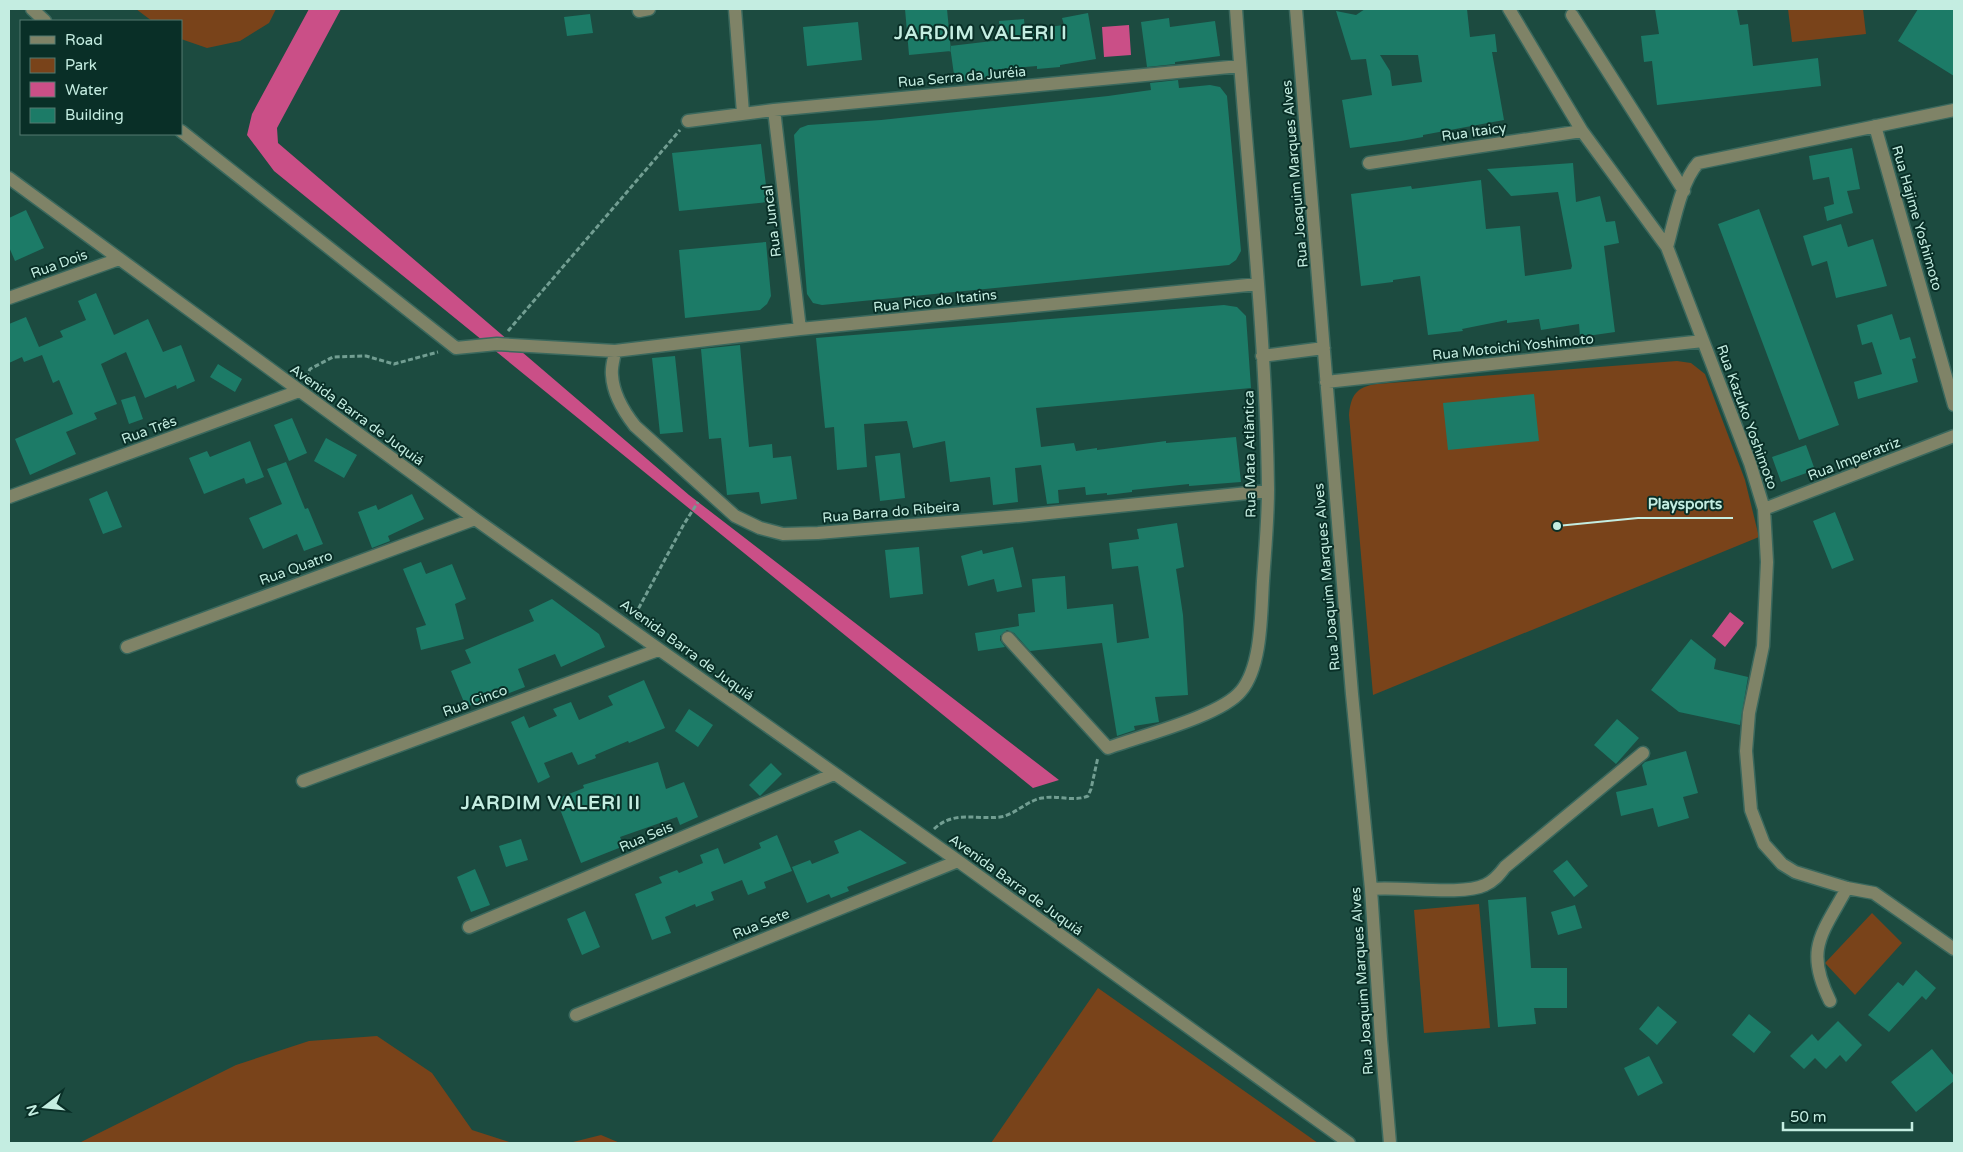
<svg xmlns="http://www.w3.org/2000/svg" width="1963" height="1152" viewBox="0 0 1963 1152" font-family="'Varela Round',sans-serif">
  <style>
    .green { fill: #79431a }
    .water { fill: #ca4f87 }
    .building { fill: #1c7b67; fill-rule: evenodd }
    .lines { fill: none; stroke-linecap: round; stroke-linejoin: round }
    .minor-casing { stroke: #3a685d; stroke-width: 15 }
    .path { stroke: #729e92; stroke-width: 3; stroke-dasharray: 5 2.5; stroke-linecap: butt }
    .minor { stroke: #7f8367; stroke-width: 12 }
    .labels { text-anchor: middle; dominant-baseline: central; stroke-width: 4; stroke-linejoin: round; paint-order: stroke }
    .street-label { font-size: 14px; fill: #c4ede1; stroke: #092f27 }
    .district-label { font-size: 19px; font-weight: bold; letter-spacing: 1px; fill: #c4ede1; stroke: #092f27 }
    .leader { fill: none; stroke: #c4ede1; stroke-width: 2 }
    .callout-dot { fill: #c4ede1; stroke: #092f27; stroke-width: 2 }
    .callout-label { font-size: 15px; text-anchor: middle; font-weight: bold; fill: #c4ede1; stroke: #092f27; stroke-width: 4; stroke-linejoin: round; paint-order: stroke }
  </style>
  <rect width="100%" height="100%" fill="#1c4b40"/>
  <!-- green -->
  <path class="green" d="M136,9H276L269,23L240,41L207,48L181,39V21H152Z
    M1788,9H1863L1866,34L1792,42Z
    M1677,361L1691,363L1705,374L1745,480L1759,537L1373,695L1349,415C1351,395 1356,387 1377,384Z
    M1479,904L1490,1028L1424,1033L1414,910Z
    M1872,913L1902,943L1855,995L1825,963Z
    M1098,988L1318,1143H991Z
    M377,1036L432,1073L472,1130L512,1143H79L236,1065L309,1041Z
    M601,1135L620,1143H569Z"/>
  <!-- water -->
  <path class="water" d="M309,9H341L277,128L278,143L689,495L1059,780L1033,788L274,171L247,135L252,114Z
    M1129,25L1131,55L1104,57L1102,27Z
    M1730,612L1744,623L1725,647L1712,636Z"/>
  <!-- building -->
  <path class="building" d="M905,9H947L951,51L909,55Z
    M1365,9H1467L1470,37L1495,34L1497,52H1492L1504,120L1423,135V137L1401,141L1350,148L1342,100L1372,95L1366,59L1351,60L1336,11L1356,15ZM1380,55H1418L1422,82L1392,86L1390,71Z
    M1655,9H1737L1740,25L1748,24L1753,66L1818,58L1821,86L1657,105L1652,61L1644,62L1641,36L1659,34Z
    M1918,9H1954V76L1898,41Z
    M1088,13L1096,59L1060,65V67L1037,69V66L990,70V77L955,82L950,46L1001,40L999,21L1024,19L1025,30L1064,25L1062,18Z
    M590,14L593,33L567,36L564,17Z
    M1169,18L1170,27L1215,21L1220,56L1175,62V64L1147,67L1141,22Z
    M858,22L862,60L807,66L803,27Z
    M1178,80L1179,88L1210,85L1220,87L1227,96L1241,251L1236,260L1229,265L822,305L813,303L807,294L794,135L800,128L808,125L881,120L1108,96L1151,90L1150,83Z
    M761,144L768,202L679,211L672,153Z
    M1852,148L1860,189L1847,191L1853,213L1827,221L1824,207L1834,204L1829,177L1813,180L1809,156Z
    M1573,163L1576,202L1600,196L1606,222L1615,221L1619,243L1604,246L1615,332L1580,337L1579,324L1541,330L1539,319L1507,323V320L1462,329L1463,331L1428,335L1420,276L1393,280V282L1361,286L1351,194L1411,186L1412,189L1481,180L1486,229L1520,226L1525,276L1571,269L1572,266L1558,192L1511,196L1487,169Z
    M1759,209L1839,425L1799,440L1718,224Z
    M26,210L44,248L15,261L9,247V218Z
    M1841,224L1848,247L1873,239L1887,286L1836,298L1827,261L1812,266L1803,236Z
    M766,242L771,296L767,304L760,310L685,318L679,250Z
    M96,293L114,335L148,319L163,352L181,345L195,381L177,389L176,385L145,398L126,352L101,364L117,404L94,413L97,419L66,432L76,454L30,475L15,439L73,414L59,380L53,383L42,355L24,362L22,357L9,363V324L26,317L39,347L63,337L60,331L86,320L78,301Z
    M1224,305L1237,307L1246,316L1251,388L1036,408L1041,447L1074,443L1076,451L1097,448V450L1166,441V443L1236,437L1241,482L1189,486V484L1132,490V492L1107,495V493L1086,495L1085,487L1058,490L1059,503L1047,504L1041,465L1015,468L1018,502L993,505L990,477L950,482L945,441L913,448L907,421L864,424L867,467L837,470L834,427L825,428L816,338Z
    M1892,314L1900,340L1910,337L1916,358L1912,359L1918,382L1858,399L1854,382L1882,374L1872,342L1862,345L1857,325Z
    M740,345L749,447L772,444L773,458L791,456L797,499L761,504L759,492L727,495L721,438L709,439L701,349Z
    M675,356L683,432L660,434L652,358Z
    M218,364L242,379L235,392L210,377Z
    M1534,394L1539,441L1448,450L1443,403Z
    M135,396L143,419L129,424L121,400Z
    M292,418L307,453L289,461L274,425Z
    M326,438L357,455L344,478L314,461Z
    M250,441L264,477L246,484L244,478L204,494L189,458L207,451L210,457Z
    M1806,445L1815,470L1781,482L1772,457Z
    M900,453L905,498L880,501L875,456Z
    M286,462L305,509L308,508L323,544L304,551L297,534L263,549L249,518L282,504L267,469Z
    M107,491L122,527L103,534L89,499Z
    M412,494L424,519L388,536L390,541L372,548L358,512L376,505L378,510Z
    M1835,512L1854,560L1832,569L1813,521Z
    M1177,523L1184,567L1176,569L1183,615L1188,695L1155,697L1159,722L1134,726L1135,730L1117,736L1102,643L1030,651L1014,633L1007,630L1000,636V640L1005,647L978,651L975,633L1019,626L1018,614L1035,612L1032,579L1065,576L1067,609L1113,604L1117,643L1149,638L1138,566L1112,569L1109,543L1139,539L1137,529Z
    M919,547L923,594L890,598L885,550Z
    M1013,547L1022,587L997,592L994,579L968,586L961,556L982,550L983,554Z
    M421,562L426,574L452,564L466,599L455,604L464,639L421,650L416,628L426,625L403,569Z
    M552,599L599,634L605,647L561,667L555,654L518,669L525,687L507,694L505,691L466,707L451,671L471,663L465,650L534,621L529,610Z
    M1691,639L1716,659L1714,669L1748,677L1740,725L1679,712L1651,690Z
    M644,680L665,728L629,743L628,741L595,755L596,758L578,765L572,752L544,763L550,777L538,783L511,722L524,716L529,728L557,716L553,709L571,702L579,720L613,705L608,696Z
    M689,709L713,725L698,747L675,731Z
    M1617,719L1639,738L1616,764L1594,745Z
    M1686,751L1698,793L1683,797L1689,818L1658,827L1653,808L1621,816L1616,792L1647,785L1642,765L1645,762Z
    M658,762L666,789L684,782L698,817L680,825L677,817L620,837L624,846L581,863L556,799L584,788L583,785Z
    M771,763L782,774L760,796L749,785Z
    M860,830L907,863L847,887L849,891L831,898L829,894L807,903L792,867L810,860L812,864L839,853L834,841Z
    M777,835L792,871L764,882L766,888L748,895L742,880L711,892L714,900L696,907L695,904L665,917L671,933L652,940L635,894L662,883L659,877L677,870L679,873L703,863L700,855L718,848L724,864L761,848L759,843Z
    M521,839L528,860L506,867L499,846Z
    M1567,860L1588,886L1574,897L1553,871Z
    M475,869L490,905L471,912L457,877Z
    M1526,897L1531,968H1567V1008H1534L1536,1024L1498,1027L1488,900Z
    M1575,905L1582,928L1558,935L1551,912Z
    M585,911L600,947L582,955L567,919Z
    M1916,970L1936,988L1926,1000L1922,996L1889,1032L1868,1015L1898,982L1903,986Z
    M1658,1006L1677,1022L1657,1045L1639,1029Z
    M1749,1014L1771,1032L1754,1053L1732,1035Z
    M1838,1021L1862,1045L1846,1062L1840,1055L1826,1069L1815,1058L1804,1069L1790,1056L1812,1034L1818,1041Z
    M1932,1049L1954,1076V1081L1916,1112L1891,1082Z
    M1649,1056L1663,1083L1638,1096L1624,1068Z"/>
  <g class="lines">
    <defs>
      <path id="minor" d="M32,9L45,21
        M735,9L743,113
        M1296,9L1352,694L1371,889L1381,1039L1390,1143
        M1509,9L1582,131L1667,247L1750,463L1764,509L1767,562L1763,646L1749,713L1746,751L1751,810L1764,844L1782,864L1795,872L1847,888L1874,893L1954,949
        M639,11L649,9
        M1572,15L1684,191
        M774,110L800,329
        M688,121L774,110L1240,66
        M1875,126L1954,405
        M181,131L456,348L497,344L615,351L800,329L1258,284
        M1369,163L1582,131
        M9,178L475,519L958,861L1349,1143
        M1667,247C1674,222 1681,182 1698,163L1954,110
        M9,298L119,259
        M615,351C614,359 611,367 612,375C613,394 624,412 635,426L735,516L760,528L783,534L818,533L1019,516L1268,491
        M1262,356L1324,348
        M1326,382L1703,341
        M9,497L299,391
        M1764,509L1954,436
        M1008,638L1108,748C1140,736 1221,716 1241,691C1262,666 1261,613 1263,581C1265,551 1268,520 1268,489C1266,329 1247,169 1236,9
        M127,647L475,519
        M303,781L658,650
        M1371,889C1400,886 1462,896 1485,885C1494,881 1499,875 1505,867L1643,753
        M469,927L834,774
        M1830,1001C1804,949 1822,934 1847,888
        M576,1015L958,861"/>
    </defs>
    <!-- minor casing -->
    <use href="#minor" class="minor-casing"/>
    <!-- path -->
    <path class="path" d="M508,331L680,130
      M306,378L310,369L333,357L366,356L394,364L438,352
      M635,615L684,524L698,502
      M934,829C954,810 976,820 1000,817C1015,815 1026,801 1042,798C1057,795 1073,802 1088,796L1091,789L1098,757"/>
    <!-- minor -->
    <use href="#minor" class="minor"/>
  </g>
  <g class="labels">
    <!-- street labels -->
    <g class="street-label">
      <text transform="translate(962 77) rotate(-5)">Rua Serra da Juréia</text>
      <text transform="translate(1474 132) rotate(-8)">Rua Itaicy</text>
      <text transform="translate(1295 174) rotate(-95)">Rua Joaquim Marques Alves</text>
      <text transform="translate(1917 218) rotate(74)">Rua Hajime Yoshimoto</text>
      <text transform="translate(772 221) rotate(-97)">Rua Juncal</text>
      <text transform="translate(59 264) rotate(-20)">Rua Dois</text>
      <text transform="translate(935 301) rotate(-6)">Rua Pico do Itatins</text>
      <text transform="translate(1513 347) rotate(-6)">Rua Motoichi Yoshimoto</text>
      <text transform="translate(357 415) rotate(36)">Avenida Barra de Juquiá</text>
      <text transform="translate(1747 417) rotate(70)">Rua Kazuko Yoshimoto</text>
      <text transform="translate(149 430) rotate(-20)">Rua Três</text>
      <text transform="translate(1250 454) rotate(-91)">Rua Mata Atlântica</text>
      <text transform="translate(1854 459) rotate(-21)">Rua Imperatriz</text>
      <text transform="translate(891 512) rotate(-5)">Rua Barra do Ribeira</text>
      <text transform="translate(296 568) rotate(-20)">Rua Quatro</text>
      <text transform="translate(1327 577) rotate(-95)">Rua Joaquim Marques Alves</text>
      <text transform="translate(687 650) rotate(36)">Avenida Barra de Juquiá</text>
      <text transform="translate(475 701) rotate(-20)">Rua Cinco</text>
      <text transform="translate(646 837) rotate(-23)">Rua Seis</text>
      <text transform="translate(1016 885) rotate(36)">Avenida Barra de Juquiá</text>
      <text transform="translate(761 924) rotate(-22)">Rua Sete</text>
      <text transform="translate(1362 981) rotate(-94)">Rua Joaquim Marques Alves</text>
    </g>
    <!-- district labels -->
    <g class="district-label">
      <text x="981" y="33">JARDIM VALERI I</text>
      <text x="551" y="803">JARDIM VALERI II</text>
    </g>
  </g>
  <!-- callouts -->
  <path class="leader" d="M1557 526L1638 518H1733"/>
  <circle class="callout-dot" cx="1557" cy="526" r="5"/>
  <g class="callout-label">
    <text x="1685" y="509">Playsports</text>
  </g>
  <!-- border -->
  <rect width="1963" height="1152" fill="none" stroke="#c4ede1" stroke-width="20"/>
  <!-- legend -->
  <rect x="20" y="20" width="162" height="115" fill="#092f27" stroke="#547b71"/>
  <rect x="30" y="36" width="25" height="8" fill="#7f8367" stroke="#547b71"/>
  <text x="65" y="45" font-size="15" fill="#c4ede1">Road</text>
  <rect x="30" y="58" width="25" height="15" fill="#79431a" stroke="#547b71"/>
  <text x="65" y="70" font-size="15" fill="#c4ede1">Park</text>
  <rect x="30" y="82" width="25" height="15" fill="#ca4f87" stroke="#547b71"/>
  <text x="65" y="95" font-size="15" fill="#c4ede1">Water</text>
  <rect x="30" y="108" width="25" height="15" fill="#1c7b67" stroke="#547b71"/>
  <text x="65" y="120" font-size="15" fill="#c4ede1">Building</text>
  <!-- north arrow -->
  <g transform="translate(45 1107) rotate(254)" stroke="#092f27" stroke-width="4" paint-order="stroke">
  <path d="M0-4L9 19L0 12L-9 19Z" fill="#c4ede1"/>
  <text y="-8" font-size="14" font-weight="bold" text-anchor="middle" fill="#c4ede1">N</text>
  </g>
  <!-- scale -->
  <path d="M1783 1122v8h129v-8" fill="none" stroke="#c4ede1" stroke-width="2.5"/>
  <text x="1790" y="1122" font-size="15" fill="#c4ede1" stroke="#092f27" stroke-width="4" paint-order="stroke">50 m</text>
</svg>
